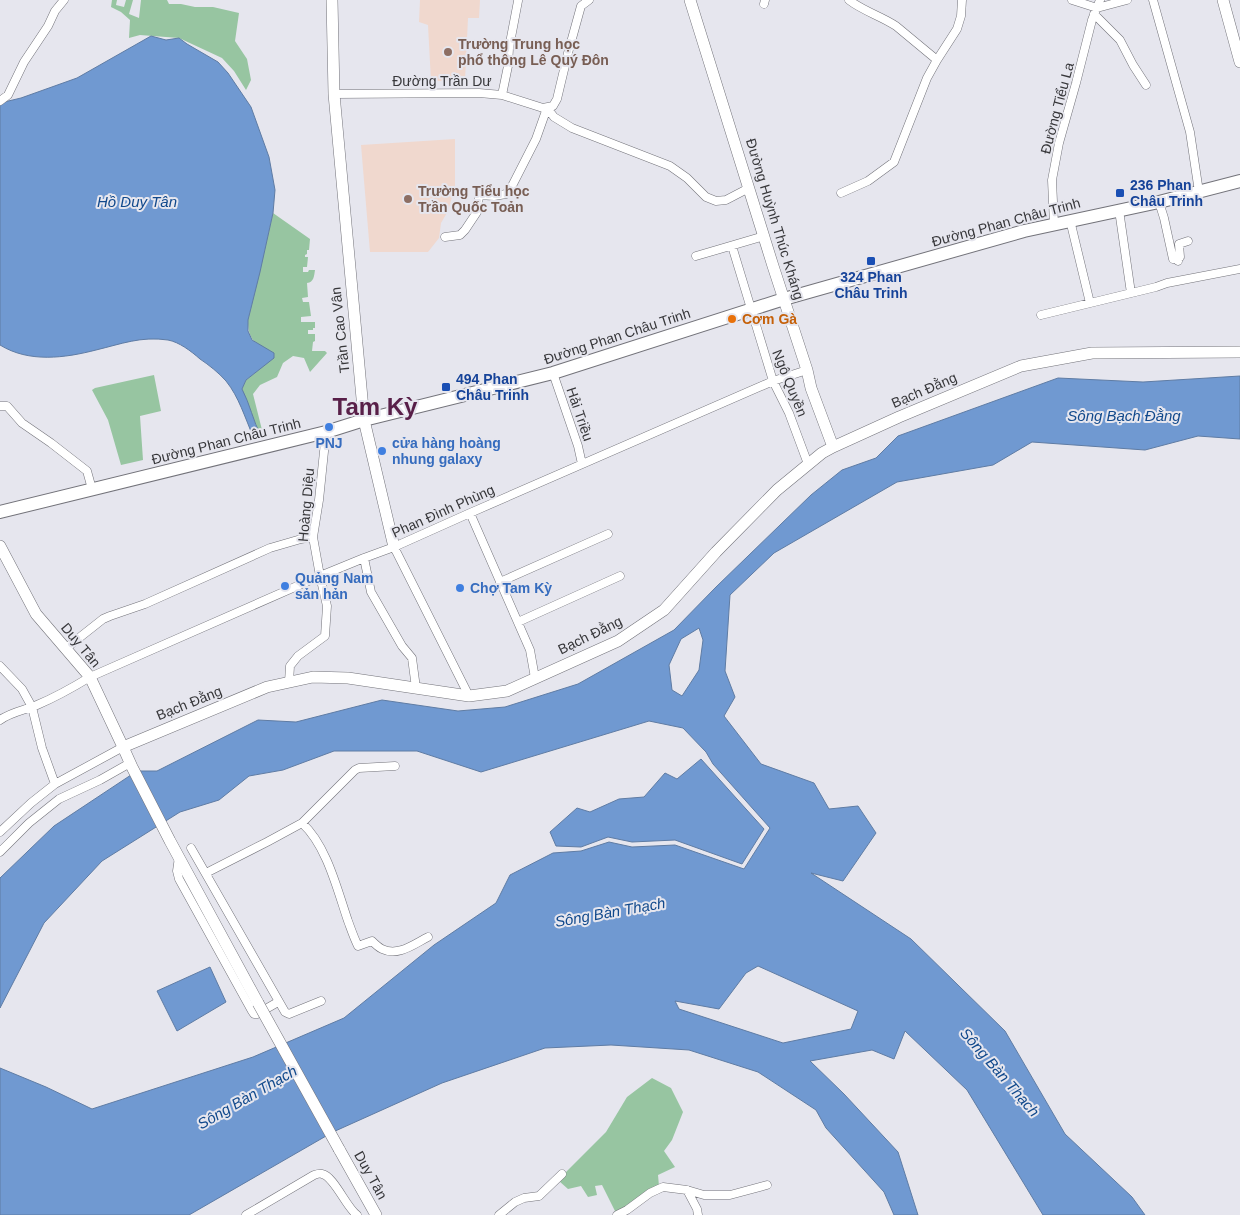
<svg xmlns="http://www.w3.org/2000/svg" width="1240" height="1215" viewBox="0 0 1240 1215" font-family="Helvetica,sans-serif">
  <style>
    .education { fill: #f0d8ce }
    .green { fill: #97c5a1 }
    .water { fill: #7099d1; stroke: #5f7ca4; fill-rule: evenodd }
    .lines { fill: none; stroke-linecap: round; stroke-linejoin: round }
    .street-casing { stroke: #73737a; stroke-width: 9 }
    .secondary-casing { stroke: #73737a; stroke-width: 12 }
    .primary-casing { stroke: #73737a; stroke-width: 14 }
    .street { stroke: #fff; stroke-width: 8 }
    .secondary { stroke: #fff; stroke-width: 11 }
    .primary { stroke: #fff; stroke-width: 12 }
    .secondary-bridge-casing { stroke: #73737a; stroke-width: 12; stroke-linecap: butt }
    .secondary-bridge { stroke: #fff; stroke-width: 11 }
    .education-dot { fill: #8d6e63; stroke: #e6e6ee; stroke-width: 2 }
    .transit-dot { fill: #1a4fb4; stroke: #e6e6ee; stroke-width: 2 }
    .food-dot { fill: #e8710a; stroke: #e6e6ee; stroke-width: 2 }
    .shop-dot { fill: #3f7fe0; stroke: #e6e6ee; stroke-width: 2 }
    .labels { text-anchor: middle; dominant-baseline: central; stroke-width: 4; stroke-linejoin: round; paint-order: stroke }
    .education-label { font-size: 14px; font-weight: bold; fill: #785e54; stroke: #e6e6ee; text-anchor: start }
    .street-label { font-size: 14px; fill: #37373a; stroke: #e6e6ee }
    .transit-label { font-size: 14px; font-weight: bold; fill: #164399; stroke: #e6e6ee; text-anchor: start }
    .food-label { font-size: 14px; font-weight: bold; fill: #c56008; stroke: #e6e6ee; text-anchor: start }
    .shop-label { font-size: 14px; font-weight: bold; fill: #366cbe; stroke: #e6e6ee; text-anchor: start }
    .water-label { font-size: 15px; font-style: italic; fill: #11498c; stroke: #e6e6ee }
    .town-label { font-size: 24px; font-weight: bold; fill: #581f48; stroke: #e6e6ee }
  </style>
  <rect width="100%" height="100%" fill="#e6e6ee"/>
  <!-- education -->
  <path class="education" d="M420,0H480L479,18H468L465,81H431L428,25L419,22Z
    M455,139V187L448,211L441,223L439,238L428,252H370L361,145Z"/>
  <!-- green -->
  <path class="green" d="M112,0H117L116,5L124,7L126,0H133L129,14L139,18L141,0H167L169,4H181L195,7H213L239,13L235,41L247,59L251,80L246,90L234,71L222,58L179,38L140,35L129,38L130,20L121,12L111,7Z
    M273,213L310,239L309,250H307V254L305,255V257H308L307,267H303V272H308L309,270H315C314,276 314,282 307,283L308,297L302,298L303,302H309L311,316L301,317V322H315V328H313V330H308V334H315V341L313,342L312,351H325L327,353L310,372L304,358L293,356L283,363L277,377L260,385L253,394L262,430L258,431L242,389L246,380L255,373L269,351C253,343 248,338 248,320Z
    M154,375L161,411L140,416L143,460L121,465L108,420L92,390L95,388Z
    M652,1078L671,1088L683,1112L672,1140L664,1151L675,1167L658,1175L659,1186L617,1215L602,1185L595,1186L597,1195L588,1197L581,1186L568,1189L559,1181L567,1171L606,1132L627,1097Z"/>
  <!-- water -->
  <path class="water" d="M151,36L166,40L179,38L187,44L218,62L228,73L251,107L269,157L275,190L273,213L260,272L248,320V331L252,340L274,353V358L246,380L242,389C250,404 253,421 261,436H253C245,418 239,397 226,381C219,373 209,365 200,359C191,351 179,342 168,340C141,336 121,344 96,350C65,358 29,363 0,345V103L21,98L77,78Z
    M1240,376V439L1198,436L1145,450L1032,442L993,465L897,482L774,553L730,595L725,671L735,697L724,716L761,764L814,783L829,809L858,806L876,833L843,881L811,873L911,939L1005,1031L1065,1134L1132,1197L1145,1215H1043L967,1090L905,1031L894,1059L872,1050L810,1061L844,1094L898,1152L918,1215H894L884,1192L826,1128L816,1110L758,1072L689,1050L611,1045L545,1048L442,1083L333,1132L189,1215H0V1068L46,1087L92,1109L253,1057L344,1018L434,945L496,903L510,875L553,853L581,851L609,842L632,847L675,845L744,869L770,828L713,764L706,752L683,728L649,721L481,772L417,751H334L283,770L249,776L219,800L180,812L102,861L44,923L0,1008V878L54,826L137,771H157L258,720L296,722L382,700L458,711L505,707L578,684L674,630L716,587L811,495L842,470L876,458L898,436L1058,378L1143,382ZM699,628L703,640L699,670L682,696L672,690L669,665L681,639ZM758,966L858,1011L851,1029L783,1043L679,1009L675,1001L719,1009L746,973Z
    M701,759L764,829L742,864L675,840L632,842L608,837L581,847L556,846L550,832L577,808L590,812L619,799L644,797L665,773L677,779Z
    M210,967L226,1002L177,1031L157,991Z"/>
  <g class="lines">
    <defs>
      <path id="street" d="M849,0C863,11 881,16 896,26L937,60
        M1072,0L1097,8L1127,0
        M1153,0L1190,132L1199,192
        M764,4L765,0
        M1094,14L1120,40L1133,65L1146,85
        M334,94L479,93L502,95L543,108L553,106L557,99L568,53L581,6L589,0
        M502,95L508,66L509,48L518,1
        M0,101L8,95L24,62L48,26L55,11L64,0
        M547,108L554,117L572,128L670,166L687,178L706,197L716,201L726,200L749,188
        M841,193L868,181L894,162L927,78L937,60L957,29L961,16L962,0
        M1159,202L1164,218L1173,259L1177,258
        M1119,210L1131,293
        M1070,220L1090,303
        M1054,224L1052,180L1059,143L1076,83L1092,20L1100,0
        M445,237L460,235L465,230L477,212L479,195L494,196L506,194L512,186L536,139L547,108
        M732,246L773,381L789,413L808,464
        M696,256L764,236
        M1178,261L1177,258L1180,257L1179,244L1188,241
        M1041,315L1156,287L1167,283L1240,269
        M553,373L578,446L582,464
        M0,406H7L22,423L51,443L87,471L92,489
        M470,513L530,650L535,678
        M394,547L469,696
        M364,558L371,592L402,646L412,658L416,688
        M500,582L608,534
        M518,622L620,576
        M65,649L103,619L110,616L145,604L270,548L301,539L313,537
        M0,666L22,689L32,707L42,748L55,784
        M289,682L290,666L298,656L325,636L327,606L320,576L313,537L319,500L326,432
        M0,720C11,712 25,710 37,705C56,697 72,688 90,677L320,576L364,558L394,547L470,513L773,381L807,370
        M302,823C327,846 337,889 348,921C351,929 354,938 358,946L372,941C375,944 378,947 382,949C398,957 414,944 428,937
        M0,832L31,803L55,784L123,747
        M191,848L285,1012L289,1014L321,1001
        M0,852L29,823L59,799L100,780L130,763
        M179,857L177,871L179,879L252,1011L254,1014H257L278,1002
        M206,873L267,842L302,823L355,770L359,768L395,766
        M687,1190L697,1209L698,1215
        M246,1215L314,1175C317,1174 320,1173 322,1174C334,1176 346,1207 357,1215
        M499,1215L515,1202L524,1198L539,1196L562,1174
        M617,1215L627,1210L650,1193L663,1187L687,1190L704,1195H730L767,1185"/>
      <path id="secondary" d="M332,0L334,94L364,420L394,547
        M690,0L773,266L807,370L811,388L833,447
        M1223,0L1240,62
        M0,546L36,614L90,677L123,747L132,767L170,841L258,1003
        M123,747L267,687L313,677L348,678L469,696L507,691L618,641L664,610L716,552L777,490L822,453L833,447L899,417L1021,366L1092,353L1240,352
        M339,1149L376,1215"/>
      <path id="primary" d="M0,512L326,432L364,420L553,373L784,299L1024,231L1159,202L1240,181"/>
    </defs>
    <!-- street casing -->
    <use href="#street" class="street-casing"/>
    <!-- secondary casing -->
    <use href="#secondary" class="secondary-casing"/>
    <!-- primary casing -->
    <use href="#primary" class="primary-casing"/>
    <!-- street -->
    <use href="#street" class="street"/>
    <!-- secondary -->
    <use href="#secondary" class="secondary"/>
    <!-- primary -->
    <use href="#primary" class="primary"/>
    <defs>
      <path id="secondary-bridge" d="M258,1003L339,1149"/>
    </defs>
    <!-- secondary-bridge casing -->
    <use href="#secondary-bridge" class="secondary-bridge-casing"/>
    <!-- secondary-bridge -->
    <use href="#secondary-bridge" class="secondary-bridge"/>
  </g>
  <!-- markers -->
  <g class="education-dot">
    <circle cx="448" cy="52" r="5"/>
    <circle cx="408" cy="199" r="5"/>
  </g>
  <g class="transit-dot">
    <rect x="1115" y="188" width="10" height="10" rx="2.5"/>
    <rect x="866" y="256" width="10" height="10" rx="2.5"/>
    <rect x="441" y="382" width="10" height="10" rx="2.5"/>
  </g>
  <circle class="food-dot" cx="732" cy="319" r="5"/>
  <g class="shop-dot">
    <circle cx="329" cy="427" r="5"/>
    <circle cx="382" cy="451" r="5"/>
    <circle cx="285" cy="586" r="5"/>
    <circle cx="460" cy="588" r="5"/>
  </g>
  <g class="labels">
    <!-- education labels -->
    <g class="education-label">
      <text x="458" y="44">Trường Trung học<tspan x="458" dy="16">phổ thông Lê Quý Đôn</tspan></text>
      <text x="418" y="191">Trường Tiểu học<tspan x="418" dy="16">Trần Quốc Toản</tspan></text>
    </g>
    <!-- street labels -->
    <g class="street-label">
      <text x="442" y="81">Đường Trần Dư</text>
      <text transform="translate(1057 108) rotate(-75)">Đường Tiểu La</text>
      <text transform="translate(775 219) rotate(73)">Đường Huỳnh Thúc Kháng</text>
      <text transform="translate(1006 222) rotate(-15)">Đường Phan Châu Trinh</text>
      <text transform="translate(340 330) rotate(-96)">Trần Cao Vân</text>
      <text transform="translate(617 336) rotate(-18)">Đường Phan Châu Trinh</text>
      <text transform="translate(790 383) rotate(68)">Ngô Quyền</text>
      <text transform="translate(924 390) rotate(-23)">Bạch Đằng</text>
      <text transform="translate(580 414) rotate(71)">Hải Triều</text>
      <text transform="translate(226 441) rotate(-14)">Đường Phan Châu Trinh</text>
      <text transform="translate(306 505) rotate(-85)">Hoàng Diệu</text>
      <text transform="translate(443 511) rotate(-24)">Phan Đình Phùng</text>
      <text transform="translate(590 635) rotate(-26)">Bạch Đằng</text>
      <text transform="translate(81 645) rotate(50)">Duy Tân</text>
      <text transform="translate(189 703) rotate(-22)">Bạch Đằng</text>
      <text transform="translate(371 1175) rotate(61)">Duy Tân</text>
    </g>
    <!-- transit labels -->
    <g class="transit-label">
      <text x="1130" y="185">236 Phan<tspan x="1130" dy="16">Châu Trinh</tspan></text>
      <text x="871" y="277" text-anchor="middle">324 Phan<tspan x="871" dy="16">Châu Trinh</tspan></text>
      <text x="456" y="379">494 Phan<tspan x="456" dy="16">Châu Trinh</tspan></text>
    </g>
    <!-- food labels -->
    <g class="food-label">
      <text x="742" y="319">Cơm Gà</text>
    </g>
    <!-- shop labels -->
    <g class="shop-label">
      <text x="329" y="443" text-anchor="middle">PNJ</text>
      <text x="392" y="443">cửa hàng hoàng<tspan x="392" dy="16">nhung galaxy</tspan></text>
      <text x="295" y="578">Quảng Nam<tspan x="295" dy="16">sản hản</tspan></text>
      <text x="470" y="588">Chợ Tam Kỳ</text>
    </g>
    <!-- water labels -->
    <g class="water-label">
      <text x="137" y="201">Hồ Duy Tân</text>
      <text x="1124" y="415">Sông Bạch Đằng</text>
      <text transform="translate(610 912) rotate(-10)">Sông Bàn Thạch</text>
      <text transform="translate(1000 1072) rotate(49)">Sông Bàn Thạch</text>
      <text transform="translate(247 1097) rotate(-30)">Sông Bàn Thạch</text>
    </g>
    <!-- town labels -->
    <g class="town-label">
      <text x="375" y="406">Tam Kỳ</text>
    </g>
  </g>
</svg>
